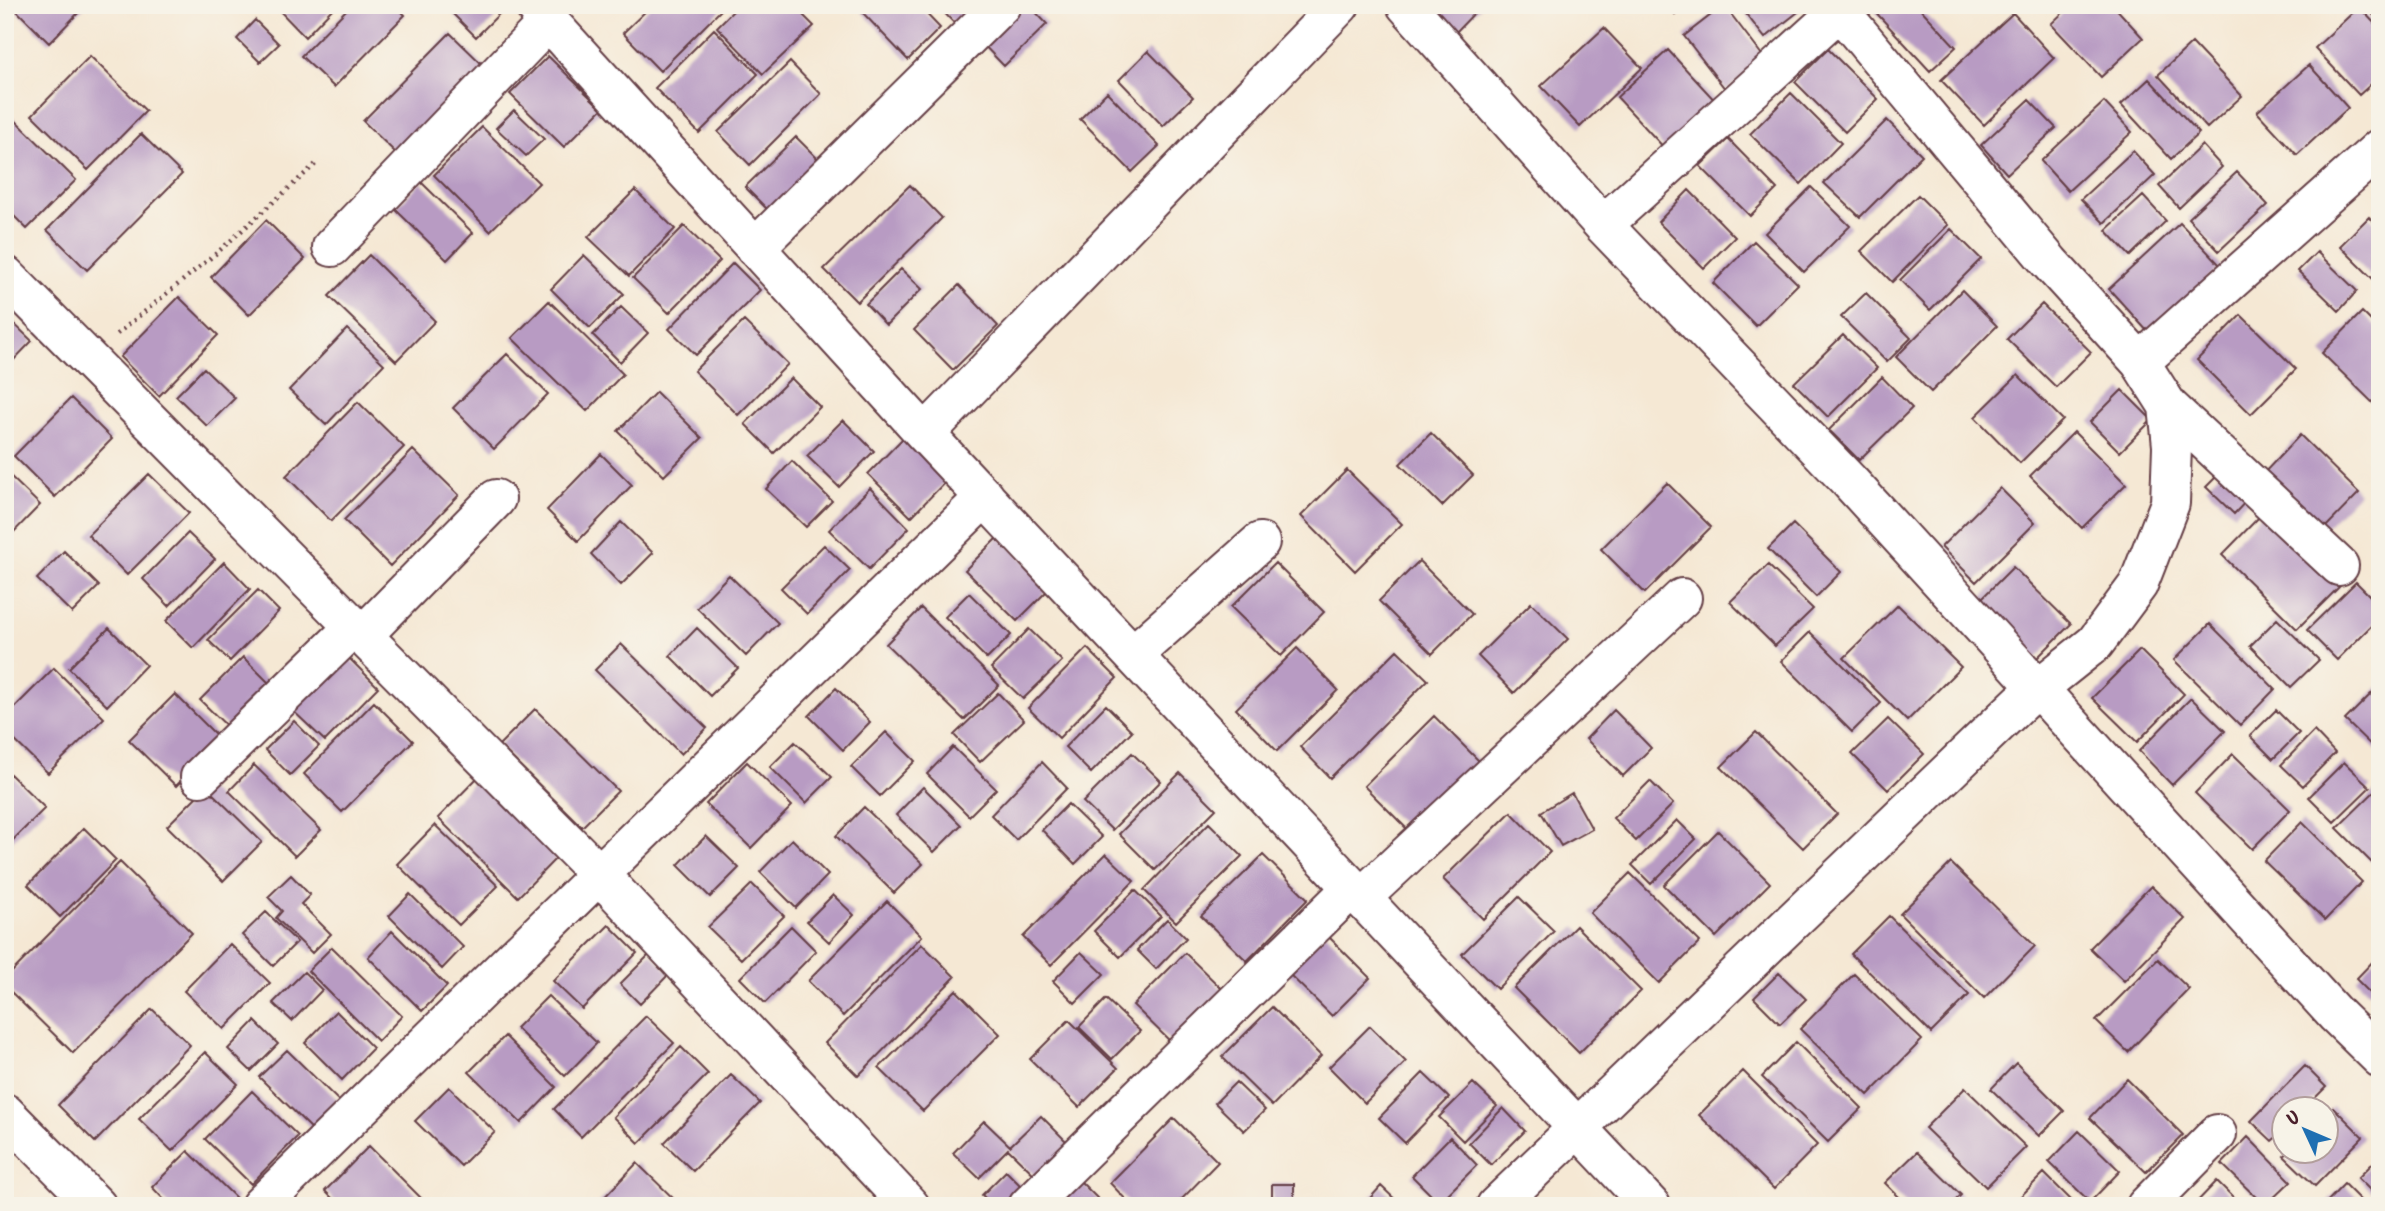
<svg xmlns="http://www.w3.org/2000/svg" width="2385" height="1211" viewBox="0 0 2385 1211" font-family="Kalam,sans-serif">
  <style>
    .building { fill: #b89bc3 }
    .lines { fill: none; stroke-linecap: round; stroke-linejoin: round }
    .minor-casing { stroke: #643d44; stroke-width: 42 }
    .primary-casing { stroke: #643d44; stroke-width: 42 }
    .path { stroke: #643d44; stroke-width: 4.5; stroke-dasharray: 2 5; stroke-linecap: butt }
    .minor { stroke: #fff; stroke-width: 38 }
    .primary { stroke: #fff; stroke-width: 38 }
  </style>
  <rect width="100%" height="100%" fill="#f7f3e8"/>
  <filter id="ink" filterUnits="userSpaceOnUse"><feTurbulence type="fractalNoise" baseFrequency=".0143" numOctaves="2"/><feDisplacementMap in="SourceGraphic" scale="14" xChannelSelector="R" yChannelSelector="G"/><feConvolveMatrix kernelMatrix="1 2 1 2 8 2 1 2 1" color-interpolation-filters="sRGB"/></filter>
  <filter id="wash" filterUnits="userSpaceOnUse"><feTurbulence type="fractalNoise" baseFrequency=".00686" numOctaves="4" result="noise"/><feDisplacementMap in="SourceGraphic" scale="28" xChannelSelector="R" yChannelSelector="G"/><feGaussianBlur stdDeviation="1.57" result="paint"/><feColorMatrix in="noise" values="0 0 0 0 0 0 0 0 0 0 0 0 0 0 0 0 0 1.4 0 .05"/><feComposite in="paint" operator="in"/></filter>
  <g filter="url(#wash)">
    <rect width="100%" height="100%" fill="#f5e8d4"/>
    <g id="blocks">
      <!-- building -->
      <path class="building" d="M11,5H86L49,43Z
        M274,5H336L305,37Z
        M351,5H395L405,15L334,87L301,56Z
        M444,5H490L499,14L476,37Z
        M652,5H726L660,71L623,33Z
        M739,5H793L814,26L763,74L717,27Z
        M869,5H918L940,28L908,60L862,12Z
        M937,5H974L955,24Z
        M1007,5H1029L1047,24L1004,66L975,36Z
        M1424,5H1482L1454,34Z
        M1668,5H1687L1675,14Z
        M1724,5L1765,59L1726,90L1684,36Z
        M1739,5H1807L1765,38Z
        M1869,5H1917L1956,47L1930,71Z
        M2071,5H2113L2143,38L2101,77L2051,24Z
        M2364,5H2380V22Z
        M2359,7L2380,29V76L2359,95L2315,48Z
        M2013,13L2054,58L1984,125L1941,80Z
        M255,20L279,44L260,62L237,39Z
        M1604,28L1642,68L1580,127L1541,86Z
        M714,29L758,74L699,133L655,88Z
        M450,33L486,68L399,156L363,121Z
        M2192,43L2242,96L2207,128L2158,75Z
        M1828,49L1878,99L1845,132L1795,82Z
        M1668,50L1719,105L1668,152L1617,97Z
        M1148,51L1193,97L1163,126L1119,80Z
        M90,56L146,111L88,170L32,115Z
        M548,56L602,109L564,147L510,94Z
        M790,62L821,94L750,165L718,132Z
        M2309,65L2348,108L2297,155L2257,112Z
        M2149,79L2199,133L2171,159L2121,105Z
        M1107,92L1159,146L1132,172L1080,119Z
        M1791,93L1841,143L1801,184L1750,134Z
        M2029,100L2056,128L2007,174L1981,145Z
        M2104,102L2132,132L2068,191L2041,161Z
        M514,110L544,139L526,156L496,128Z
        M8,113L76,180L27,229L5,207V116Z
        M1887,120L1922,155L1860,217L1824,183Z
        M482,127L539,183L490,231L434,175Z
        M141,134L182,174L87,270L47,230Z
        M796,137L823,164L772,214L745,187Z
        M1728,139L1777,189L1750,216L1700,166Z
        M2202,145L2222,167L2179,208L2159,186Z
        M2133,151L2155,175L2104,223L2081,199Z
        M2237,172L2268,205L2219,251L2188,218Z
        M421,182L473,233L447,260L395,209Z
        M910,185L942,218L857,302L824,269Z
        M1811,187L1850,226L1804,272L1765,233Z
        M635,190L675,229L629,276L588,237Z
        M1689,190L1735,237L1704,268L1658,222Z
        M1918,195L1948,225L1892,282L1861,251Z
        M2143,196L2166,221L2130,256L2106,230Z
        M2369,217L2380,227V286L2340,246Z
        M266,220L305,259L249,315L211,277Z
        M2180,223L2221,266L2149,333L2109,289Z
        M684,226L720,261L669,313L633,278Z
        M1951,229L1981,259L1930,310L1900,280Z
        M1754,241L1798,284L1756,326L1713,283Z
        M2317,252L2357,291L2339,311L2298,271Z
        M369,255L435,321L396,361L329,296Z
        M584,255L624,294L590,328L551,289Z
        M733,263L760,290L696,355L669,329Z
        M901,269L922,289L886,325L866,304Z
        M959,285L998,326L953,370L914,330Z
        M1962,290L1997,326L1931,392L1896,357Z
        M1866,293L1911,338L1887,362L1841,317Z
        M179,297L218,335L159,396L120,357Z
        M549,301L623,374L587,411L512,338Z
        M2042,304L2091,352L2056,387L2007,339Z
        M621,307L648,333L620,362L593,335Z
        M2362,312L2380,330L2378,408L2322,353Z
        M5,315L32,341L5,369Z
        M2241,315L2296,369L2251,414L2197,360Z
        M744,321L788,364L738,415L694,371Z
        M347,329L384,364L326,425L289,390Z
        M1843,335L1877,368L1828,417L1794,383Z
        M507,354L548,394L494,449L453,408Z
        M204,368L235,398L207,426L176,396Z
        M2018,375L2063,420L2020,463L1975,417Z
        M1882,377L1912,408L1859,460L1829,430Z
        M791,378L820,407L774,453L745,424Z
        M2122,390L2152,420L2120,452L2090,422Z
        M656,392L702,438L664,476L618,431Z
        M71,398L112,439L55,497L14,456Z
        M358,402L404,447L331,521L286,476Z
        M843,420L874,451L839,487L807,456Z
        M2074,432L2126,484L2082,528L2030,476Z
        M1431,433L1473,475L1442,506L1400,464Z
        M907,434L950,477L911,517L868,474Z
        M2300,435L2359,493L2319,534L2261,476Z
        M413,450L459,495L390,566L344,520Z
        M601,454L632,485L578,541L547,510Z
        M792,461L832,501L806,527L766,489Z
        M1347,470L1402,524L1355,571L1301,516Z
        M5,471L40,505L5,541Z
        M2222,471L2249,498L2234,514L2206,487Z
        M149,474L189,513L127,575L88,535Z
        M1667,483L1711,527L1645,593L1601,549Z
        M870,488L909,528L869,569L829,530Z
        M2000,488L2035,523L1976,582L1941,547Z
        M2265,511L2340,586L2297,629L2222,555Z
        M621,522L653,553L621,585L591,554Z
        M1793,524L1841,572L1816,597L1768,549Z
        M188,533L215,559L169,606L143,579Z
        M999,536L1051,587L1017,621L965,570Z
        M824,545L850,570L807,614L781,588Z
        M64,551L99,586L72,613L37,579Z
        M1419,561L1472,614L1432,654L1379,601Z
        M224,562L250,589L193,648L166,621Z
        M1275,563L1324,612L1281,656L1231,607Z
        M1768,565L1813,609L1775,646L1730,602Z
        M2013,567L2071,624L2032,663L1974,606Z
        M729,575L778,623L746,656L697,608Z
        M2356,582L2380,606V617L2337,660L2307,630Z
        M258,590L279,611L230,661L208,640Z
        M969,593L1011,635L987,659L945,617Z
        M1531,603L1568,639L1514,693L1478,656Z
        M1898,605L1961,667L1907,721L1844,658Z
        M921,608L999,685L964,720L886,644Z
        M2277,619L2319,660L2291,687L2250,646Z
        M2210,624L2275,689L2240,725L2174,660Z
        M109,628L146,665L107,706L69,668Z
        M697,628L738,668L710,696L670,656Z
        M1029,629L1062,661L1023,699L991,668Z
        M1810,632L1881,703L1852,732L1781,661Z
        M621,644L707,728L681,754L595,670Z
        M1087,648L1117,678L1059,738L1028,708Z
        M1297,648L1338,690L1277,751L1236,709Z
        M1397,650L1428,680L1330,778L1300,747Z
        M2140,650L2184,694L2137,742L2092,698Z
        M343,652L378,687L325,741L289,707Z
        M243,657L276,690L234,733L200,700Z
        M54,668L104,718L48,773L5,731V717Z
        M2380,685V754L2345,720Z
        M836,688L870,722L843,750L809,716Z
        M998,693L1024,720L980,762L954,735Z
        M175,694L221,740L176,786L129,740Z
        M2191,698L2225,731L2172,785L2139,751Z
        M374,702L413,741L342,812L304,774Z
        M1106,705L1132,731L1091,773L1065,747Z
        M535,709L618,791L582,827L499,745Z
        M1614,710L1651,748L1623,776L1586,739Z
        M2276,710L2299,733L2273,759L2250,736Z
        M1434,716L1484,766L1414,836L1364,786Z
        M1888,719L1924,754L1888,790L1852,754Z
        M294,721L319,746L290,775L265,750Z
        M2314,731L2335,753L2303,786L2281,765Z
        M886,732L915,761L880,796L851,767Z
        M1756,732L1837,814L1803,848L1721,767Z
        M795,742L832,777L806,803L770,767Z
        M953,747L996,789L969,816L927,774Z
        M1132,753L1161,781L1112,830L1083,802Z
        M2233,754L2290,810L2252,849L2195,793Z
        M747,762L792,806L751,848L706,804Z
        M1042,762L1067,788L1016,840L991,815Z
        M2344,762L2370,787L2334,822L2309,797Z
        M254,765L321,830L295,856L229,791Z
        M1180,773L1216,809L1155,870L1119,834Z
        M10,774L45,808L5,848V779Z
        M481,774L561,853L518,897L438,818Z
        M1650,781L1673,804L1636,841L1613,818Z
        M2380,786V871L2337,828Z
        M206,787L262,842L223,881L167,826Z
        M923,787L961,825L934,852L896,815Z
        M1572,793L1592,829L1561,846L1541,812Z
        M1068,804L1102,837L1075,864L1042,830Z
        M864,807L923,864L894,893L836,836Z
        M1511,812L1550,852L1483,919L1443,879Z
        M1677,820L1696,839L1651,884L1632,865Z
        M2302,822L2362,882L2325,920L2264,861Z
        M1209,823L1242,856L1176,922L1144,890Z
        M435,825L498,886L459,925L397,864Z
        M84,828L116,860L60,917L28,885Z
        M1718,831L1770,883L1716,937L1664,885Z
        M706,836L739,868L710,897L678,865Z
        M792,839L828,875L796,908L760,872Z
        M1106,854L1134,881L1051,965L1023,937Z
        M1263,855L1308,899L1247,961L1201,916Z
        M120,862L192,933L73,1053L5,986V979Z
        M1951,863L2035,946L1984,998L1900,914Z
        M1630,873L1700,942L1659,983L1590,913Z
        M291,875L310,895L301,904L331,934L312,953L276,918L282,911L268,897Z
        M752,884L784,916L741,959L708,927Z
        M2151,886L2185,919L2124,981L2090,948Z
        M1135,890L1161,916L1120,957L1094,931Z
        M410,894L463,947L442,969L389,916Z
        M833,895L854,915L829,942L807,921Z
        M1519,897L1554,931L1497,989L1462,954Z
        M887,901L922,936L843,1016L808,981Z
        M266,912L297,942L273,966L242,935Z
        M1889,916L1969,995L1931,1033L1851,954Z
        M1167,919L1186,938L1156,969L1137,950Z
        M609,925L637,953L582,1009L553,981Z
        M791,926L816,951L765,1003L740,978Z
        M1576,926L1641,991L1579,1053L1514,988Z
        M392,931L447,986L422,1011L368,957Z
        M1325,933L1370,978L1332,1016L1287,972Z
        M230,944L270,983L224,1029L184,991Z
        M922,944L955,977L858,1076L825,1043Z
        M332,947L402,1016L378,1041L308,971Z
        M1081,952L1104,974L1075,1003L1053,981Z
        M651,953L670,973L640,1004L620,984Z
        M1185,953L1225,992L1173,1044L1133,1005Z
        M2380,954V1003L2356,979Z
        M2158,959L2189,989L2128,1052L2096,1021Z
        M304,972L322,990L292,1021L273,1003Z
        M1779,973L1806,999L1780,1024L1754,998Z
        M1854,974L1922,1040L1868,1095L1800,1029Z
        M956,990L1000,1034L923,1111L879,1068Z
        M548,996L597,1043L565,1076L516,1028Z
        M1106,999L1140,1031L1112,1059L1079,1027Z
        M1272,1007L1321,1056L1272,1106L1222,1057Z
        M152,1009L190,1045L95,1142L58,1105Z
        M336,1011L373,1048L342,1080L305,1043Z
        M646,1016L674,1043L581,1137L554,1109Z
        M1069,1020L1118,1068L1079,1107L1030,1059Z
        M255,1021L278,1044L251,1071L228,1049Z
        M1370,1026L1406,1062L1365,1103L1329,1067Z
        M505,1036L556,1087L521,1123L469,1072Z
        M1796,1042L1862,1108L1828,1142L1762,1077Z
        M681,1047L708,1074L639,1143L613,1117Z
        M287,1050L343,1105L316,1133L259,1077Z
        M205,1052L238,1084L172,1151L139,1119Z
        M2016,1063L2064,1111L2039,1136L1991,1089Z
        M2305,1066L2326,1087L2303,1110H2284V1130L2272,1141L2251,1121Z
        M1743,1071L1817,1145L1774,1189L1699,1115Z
        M1423,1073L1449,1098L1405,1143L1379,1118Z
        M731,1075L760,1103L693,1171L664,1143Z
        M2127,1079L2183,1135L2146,1172L2090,1118Z
        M1236,1082L1265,1110L1244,1131L1215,1103Z
        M1473,1083L1497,1106L1463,1141L1439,1117Z
        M449,1087L495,1132L461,1166L415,1121Z
        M1965,1088L2026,1147L1986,1187L1925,1128Z
        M252,1091L298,1136L251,1184L205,1139Z
        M2333,1107L2363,1137L2315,1186L2284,1156L2289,1152H2326V1115Z
        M1503,1108L1525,1131L1491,1165L1469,1143Z
        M1041,1116L1073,1148L1041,1181L1008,1149L979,1178L953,1153L984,1121L1010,1146Z
        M1174,1118L1218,1162L1175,1206H1132L1110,1183Z
        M2079,1131L2120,1171L2090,1202L2049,1162Z
        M1450,1137L1477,1165L1439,1203L1412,1176Z
        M2248,1137L2291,1181L2265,1206L2222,1164Z
        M369,1146L429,1206H340L325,1191Z
        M188,1151L237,1199L230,1206H170L152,1187Z
        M1917,1152L1961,1195L1950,1206H1908L1885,1183Z
        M2380,1156V1200L2358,1178Z
        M637,1163L677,1202L674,1206H596Z
        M1006,1171L1029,1194L1018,1206H994L982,1195Z
        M2044,1173L2077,1206H2011Z
        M1078,1179L1098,1199L1091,1206H1051Z
        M2217,1181L2242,1206H2193Z
        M1272,1184H1294V1206H1272Z
        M2344,1184L2366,1206H2323Z
        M1381,1186L1402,1206H1363Z"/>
    </g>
  </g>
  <g filter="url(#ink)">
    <use href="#blocks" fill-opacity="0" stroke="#643d44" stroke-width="2"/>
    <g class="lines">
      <defs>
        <path id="minor" d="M534,5L925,434L1651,1206
          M1406,5L1603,225L1850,482L2336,1015L2380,1058
          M1603,225L1839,11
          M332,247L549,21
          M755,248L1001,5
          M5,275L600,875L910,1206
          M2140,362L2380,148
          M2168,406L2339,566
          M925,434L1340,5
          M363,635L496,499
          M1134,654L1260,542
          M200,777L355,626
          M1361,898L1682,598
          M260,1206L985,497
          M1028,1206L1352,888
          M1496,1206L2021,702L2095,643L2138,585L2170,503L2172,446L2168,406L2140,362L2050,263L1835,5
          M2146,1206L2217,1134"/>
        <path id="primary" d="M5,1113L97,1206"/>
      </defs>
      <!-- minor casing -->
      <use href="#minor" class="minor-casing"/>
      <!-- primary casing -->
      <use href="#primary" class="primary-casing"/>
      <!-- path -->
      <path class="path" d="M117,334L219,251L318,162"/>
      <!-- minor -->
      <use href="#minor" class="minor"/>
      <!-- primary -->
      <use href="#primary" class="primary"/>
    </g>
  </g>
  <!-- margin -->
  <rect width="2385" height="1211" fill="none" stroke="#f7f3e8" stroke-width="28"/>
  <!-- north arrow -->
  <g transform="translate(2305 1130) rotate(314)"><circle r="33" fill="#f7f3e8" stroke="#b29e9c" stroke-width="2"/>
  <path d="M0-5L12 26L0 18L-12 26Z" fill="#1f6fb2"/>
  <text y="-10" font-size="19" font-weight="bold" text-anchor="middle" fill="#4a1f2b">U</text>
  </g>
</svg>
